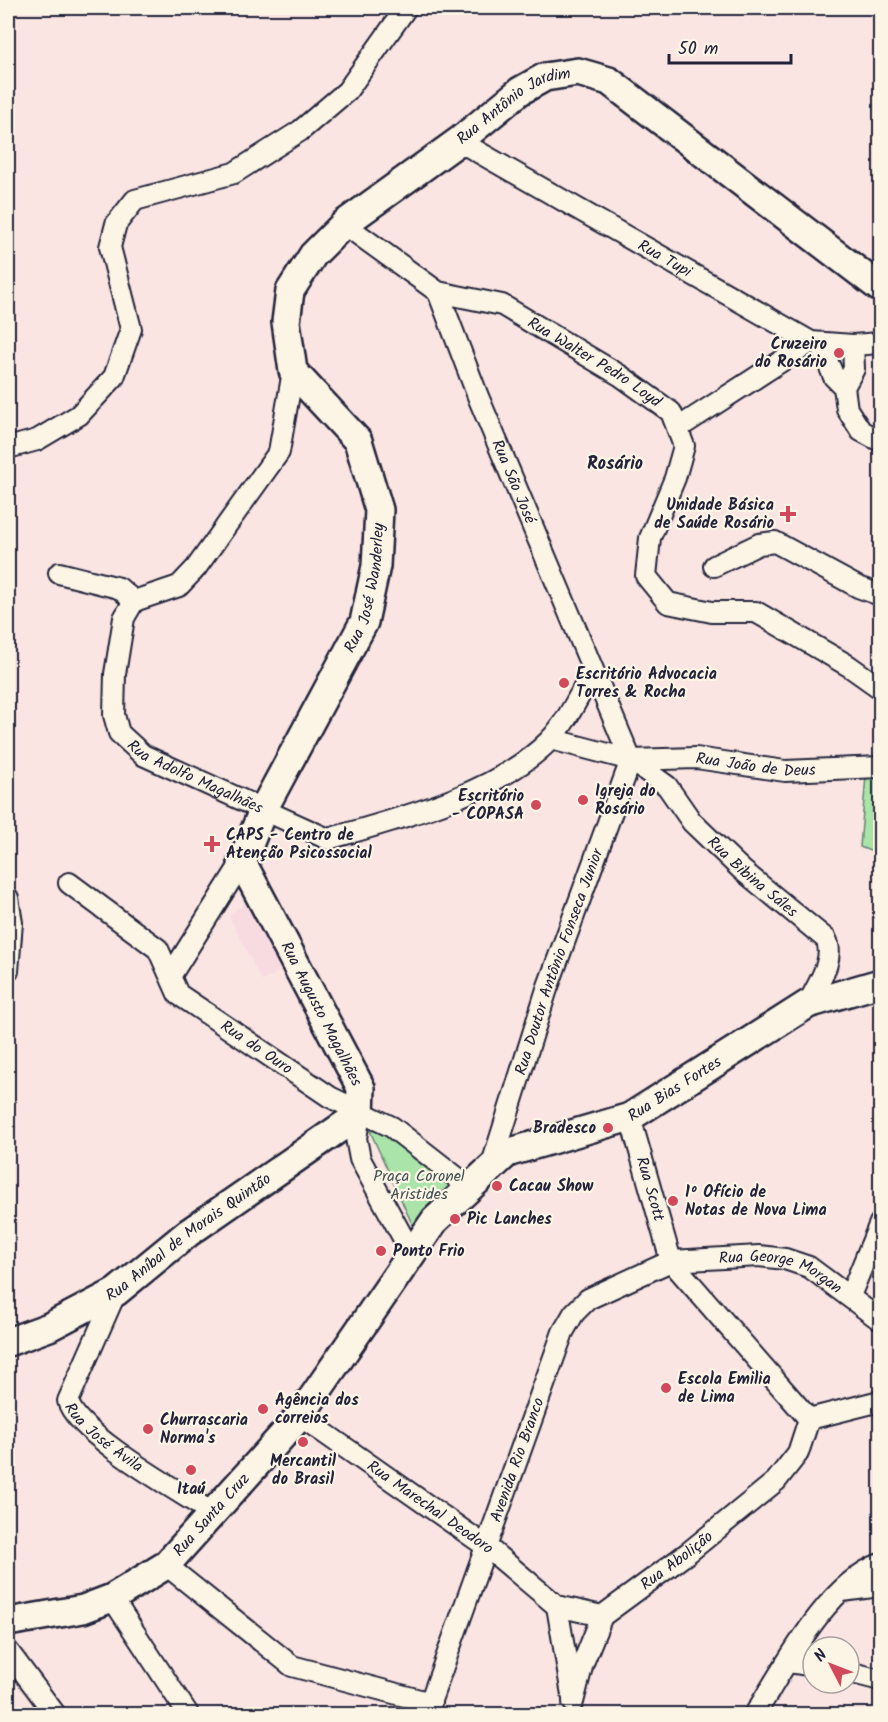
<svg xmlns="http://www.w3.org/2000/svg" width="888" height="1722" viewBox="0 0 888 1722" font-family="Kalam,sans-serif">
  <style>
    .built { fill: #f8dae1 }
    .green { fill: #abe4a9; stroke: #668372; stroke-width: 1.5 }
    .lines { fill: none; stroke-linecap: round; stroke-linejoin: round }
    .street-casing { stroke: #22223b; stroke-width: 24 }
    .secondary-casing { stroke: #22223b; stroke-width: 32 }
    .street { stroke: #fcf5e5; stroke-width: 20 }
    .secondary { stroke: #fcf5e5; stroke-width: 27 }
    .poi-dot { fill: #d1495b; stroke: #fcf5e5; stroke-width: 2 }
    .labels { text-anchor: middle; dominant-baseline: central; stroke-width: 4.5; stroke-linejoin: round; paint-order: stroke }
    .street-label { font-size: 16px; fill: #22223b; stroke: #fcf5e5 }
    .poi-label { font-size: 16px; font-weight: bold; fill: #22223b; stroke: #fcf5e5; text-anchor: start }
    .park-label { font-size: 16px; fill: #445256; stroke: #fcf5e5 }
    .neighbourhood-label { font-size: 18px; font-weight: bold; fill: #22223b; stroke: #fcf5e5 }
  </style>
  <rect width="100%" height="100%" fill="#fae5e3"/>
  <filter id="ink" filterUnits="userSpaceOnUse"><feTurbulence type="fractalNoise" baseFrequency=".0167" numOctaves="2"/><feDisplacementMap in="SourceGraphic" scale="12" xChannelSelector="R" yChannelSelector="G"/><feConvolveMatrix kernelMatrix="1 2 1 2 8 2 1 2 1" color-interpolation-filters="sRGB"/></filter>
  <g filter="url(#ink)">
    <!-- built -->
    <path class="built" d="M246,902L286,968L262,981L229,916Z"/>
    <!-- green -->
    <path class="green" d="M866,776L880,778V855L860,847Z
      M380,1130L453,1182L413,1226L370,1131Z"/>
    <g class="lines">
      <defs>
        <g id="street">
          <path id="s1" d="M459,141L811,342L853,345L880,343"/>
          <path id="s2" d="M344,224L438,292L502,305L621,376L671,412L684,446L675,478L650,538L646,576L668,603L712,612H756L849,666L880,688"/>
          <path id="s3" d="M438,292L479,399L631,760"/>
          <path d="M820,344L834,377L844,387L847,409L861,431L880,441"/>
          <path d="M844,387L854,369L853,345"/>
          <path d="M678,428L811,342"/>
          <path d="M8,448L37,440L79,415L114,377L131,329L110,247L116,224L135,200L234,173L300,131L347,91L406,8"/>
          <path d="M714,566L759,544L775,542L858,587L880,595"/>
          <path d="M59,573L119,588L134,601L179,586L196,568L279,452L293,371"/>
          <path id="s4" d="M134,601L124,618L115,674L114,715L119,733L143,755L328,839C399,819 496,794 549,741C566,724 581,692 593,671"/>
          <path id="s5" d="M551,739L631,760L696,758L785,771L880,767"/>
          <path id="s6" d="M631,760L667,786L692,822L742,870L826,939C836,959 817,985 808,1004"/>
          <path id="s7" d="M69,883L158,949L178,994L330,1097L392,1127L469,1187"/>
          <path d="M8,898L12,923L8,971"/>
          <path d="M171,975L242,862"/>
          <path d="M360,1114L356,1138L360,1159L412,1254"/>
          <path id="s8" d="M492,1164L547,989L631,760"/>
          <path id="s9" d="M116,1292L68,1401C76,1434 182,1493 214,1514"/>
          <path d="M850,1296L880,1223"/>
          <path id="s10" d="M300,1416L487,1547L557,1606L602,1616"/>
          <path d="M809,1419L880,1401"/>
          <path d="M166,1565L292,1666L431,1703"/>
          <path d="M842,1591L880,1586"/>
          <path d="M112,1598L188,1714"/>
          <path d="M557,1606L572,1695"/>
          <path d="M8,1651L55,1714"/>
          <path d="M788,1662L813,1666"/>
          <path d="M849,1672L880,1680"/>
          <path id="s11" d="M573,1702L583,1663L602,1616L689,1552L776,1481L798,1453L809,1419L671,1261L630,1117"/>
          <path id="s12" d="M426,1714L563,1332L574,1313L588,1299L671,1261L759,1256L785,1259L809,1267L880,1320"/>
          <path d="M755,1714C785,1667 826,1585 880,1564"/>
        </g>
        <g id="secondary">
          <path id="s13" d="M8,1342L49,1327L116,1292L188,1233L360,1114L361,1088L242,862L263,810L364,622L376,566L379,510L358,441L293,371L286,322L290,291L313,255L344,224L459,141L520,91L545,77L578,72L609,81L880,288"/>
          <path id="s14" d="M8,1622L83,1609L112,1598L166,1565L300,1416L435,1220L507,1153L630,1117L808,1004L880,983"/>
        </g>
      </defs>
      <!-- street casing -->
      <use href="#street" class="street-casing"/>
      <!-- secondary casing -->
      <use href="#secondary" class="secondary-casing"/>
      <!-- street -->
      <use href="#street" class="street"/>
      <!-- secondary -->
      <use href="#secondary" class="secondary"/>
    </g>
  </g>
  <!-- markers -->
  <g class="poi-dot">
    <circle cx="839" cy="353" r="6"/>
    <path d="M785 505h6v6h6v6h-6v6h-6v-6h-6v-6h6z"/>
    <circle cx="564" cy="683" r="6"/>
    <circle cx="583" cy="800" r="6"/>
    <circle cx="536" cy="805" r="6"/>
    <path d="M209 835h6v6h6v6h-6v6h-6v-6h-6v-6h6z"/>
    <circle cx="608" cy="1128" r="6"/>
    <circle cx="497" cy="1186" r="6"/>
    <circle cx="673" cy="1201" r="6"/>
    <circle cx="455" cy="1219" r="6"/>
    <circle cx="381" cy="1251" r="6"/>
    <circle cx="666" cy="1388" r="6"/>
    <circle cx="263" cy="1409" r="6"/>
    <circle cx="148" cy="1429" r="6"/>
    <circle cx="303" cy="1442" r="6"/>
    <circle cx="191" cy="1470" r="6"/>
  </g>
  <g class="labels">
    <!-- street labels -->
    <g class="street-label">
      <text stroke="none"><textPath href="#s13" startOffset="1629">Rua Antônio Jardim</textPath></text>
      <text stroke="none"><textPath href="#s1" startOffset="237">Rua Tupi</textPath></text>
      <text stroke="none"><textPath href="#s2" startOffset="290">Rua Walter Pedro Loyd</textPath></text>
      <text stroke="none"><textPath href="#s3" startOffset="204">Rua São José</textPath></text>
      <text stroke="none"><textPath href="#s13" startOffset="1006">Rua José Wanderley</textPath></text>
      <text stroke="none"><textPath href="#s5" startOffset="208">Rua João de Deus</textPath></text>
      <text stroke="none"><textPath href="#s4" startOffset="225">Rua Adolfo Magalhães</textPath></text>
      <text stroke="none"><textPath href="#s6" startOffset="170">Rua Bibina Sáles</textPath></text>
      <text stroke="none"><textPath href="#s8" startOffset="213">Rua Doutor Antônio Fonseca Junior</textPath></text>
      <text transform="translate(321 1014) rotate(63)">Rua Augusto Magalhães</text>
      <text stroke="none"><textPath href="#s7" startOffset="255">Rua do Ouro</textPath></text>
      <text stroke="none"><textPath href="#s14" startOffset="888">Rua Bias Fortes</textPath></text>
      <text transform="translate(650 1189) rotate(74)">Rua Scott</text>
      <text stroke="none"><textPath href="#s13" startOffset="210">Rua Aníbal de Morais Quintão</textPath></text>
      <text stroke="none"><textPath href="#s12" startOffset="652">Rua George Morgan</textPath></text>
      <text stroke="none"><textPath href="#s9" startOffset="171">Rua José Ávila</textPath></text>
      <text stroke="none"><textPath href="#s12" startOffset="270">Avenida Rio Branco</textPath></text>
      <text stroke="none"><textPath href="#s10" startOffset="159">Rua Marechal Deodoro</textPath></text>
      <text stroke="none"><textPath href="#s14" startOffset="238">Rua Santa Cruz</textPath></text>
      <text stroke="none"><textPath href="#s11" startOffset="184">Rua Abolição</textPath></text>
    </g>
    <!-- poi labels -->
    <g class="poi-label">
      <text x="827" y="344" text-anchor="end">Cruzeiro<tspan x="827" dy="18">do Rosário</tspan></text>
      <text x="774" y="505" text-anchor="end">Unidade Básica<tspan x="774" dy="18">de Saúde Rosário</tspan></text>
      <text x="576" y="674">Escritório Advocacia<tspan x="576" dy="18">Torres &amp; Rocha</tspan></text>
      <text x="595" y="791">Igreja do<tspan x="595" dy="18">Rosário</tspan></text>
      <text x="524" y="796" text-anchor="end">Escritório<tspan x="524" dy="18">- COPASA</tspan></text>
      <text x="226" y="835">CAPS - Centro de<tspan x="226" dy="18">Atenção Psicossocial</tspan></text>
      <text x="596" y="1128" text-anchor="end">Bradesco</text>
      <text x="509" y="1186">Cacau Show</text>
      <text x="685" y="1192">1º Ofício de<tspan x="685" dy="18">Notas de Nova Lima</tspan></text>
      <text x="467" y="1219">Pic Lanches</text>
      <text x="393" y="1251">Ponto Frio</text>
      <text x="678" y="1379">Escola Emilia<tspan x="678" dy="18">de Lima</tspan></text>
      <text x="275" y="1400">Agência dos<tspan x="275" dy="18">correios</tspan></text>
      <text x="160" y="1420">Churrascaria<tspan x="160" dy="18">Norma's</tspan></text>
      <text x="303" y="1461" text-anchor="middle">Mercantil<tspan x="303" dy="18">do Brasil</tspan></text>
      <text x="191" y="1489" text-anchor="middle">Itaú</text>
    </g>
    <!-- park labels -->
    <g class="park-label">
      <text x="419" y="1176">Praça Coronel<tspan x="419" dy="18">Aristides</tspan></text>
    </g>
    <!-- neighbourhood labels -->
    <g class="neighbourhood-label">
      <text x="615" y="464">Rosário</text>
    </g>
  </g>
  <!-- margin -->
  <rect width="888" height="1722" fill="none" stroke="#fcf5e5" stroke-width="30"/>
  <rect x="15" y="15" width="858" height="1692" fill="none" stroke="#22223b" stroke-width="2" filter="url(#ink)"/>
  <!-- north arrow -->
  <g transform="translate(831 1665) rotate(312)"><circle r="28" fill="#fcf5e5" stroke="#a5a1a1" stroke-width="1.5"/>
  <path d="M0-4.5L10 22L0 15L-10 22Z" fill="#d1495b"/>
  <text y="-9" font-size="16" font-weight="bold" text-anchor="middle" fill="#22223b">N</text>
  </g>
  <!-- scale -->
  <path d="M669 54v9h122v-9" fill="none" stroke="#22223b" stroke-width="3"/>
  <text x="678" y="54" font-size="18" fill="#22223b" stroke="#fcf5e5" stroke-width="4.5" paint-order="stroke">50 m</text>
</svg>
